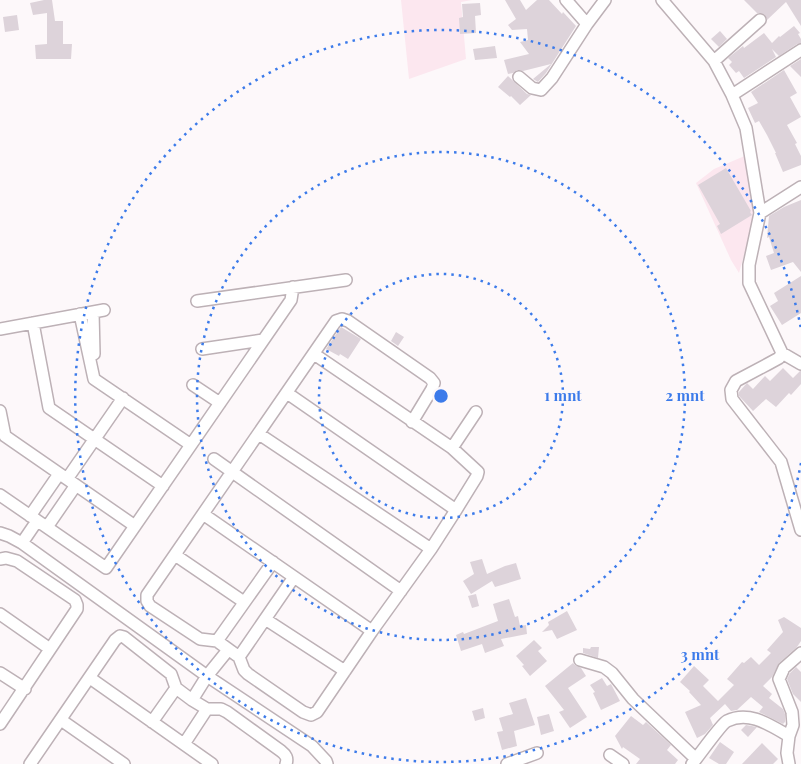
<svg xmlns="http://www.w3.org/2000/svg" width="801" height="764" viewBox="0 0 801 764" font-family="'Playfair Display',serif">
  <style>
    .built { fill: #fce7ef }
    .building { fill: #ddd3da }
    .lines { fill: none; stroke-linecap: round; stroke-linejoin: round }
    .street-casing { stroke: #bdb1b6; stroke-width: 14 }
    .street { stroke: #fff; stroke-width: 11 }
    .ring { fill: none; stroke: #3c7bea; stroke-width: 2.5; stroke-dasharray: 2.5 5 }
    .centre { fill: #3c7bea; stroke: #fdf8fa; stroke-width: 2.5 }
    .ring-label { font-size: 15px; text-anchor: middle; font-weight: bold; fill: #3c7bea; stroke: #fdf8fa; stroke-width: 4; stroke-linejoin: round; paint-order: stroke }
  </style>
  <rect width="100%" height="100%" fill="#fdf8fa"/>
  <!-- built -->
  <path class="built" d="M401,0H472L461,2L466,59L409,79Z
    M754,152V220L739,273L731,260L696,183L714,169Z"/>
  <!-- building -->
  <path class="building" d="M44,0H52L55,21H63V44H72L71,59H36L35,45L47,44V13L33,15L30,3Z
    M505,0H520L526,10L537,0H549L562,14L563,12L576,26L546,73L538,82L533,79L551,64L523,71L517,70L513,73L508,74L504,60L529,54L520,42L528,40L527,29L512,30L508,25L516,19Z
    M744,0H801V26L786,2L767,20L765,15L762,13H757Z
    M480,3L481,15L475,16L476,33L460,34L459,18L463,17L462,4Z
    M17,15L19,30L5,32L3,17Z
    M794,26L800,33L798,34L801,39V43L797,44L779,56L772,49L776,57L744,78L739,71L736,73L729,65L732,62L728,58L743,46L744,48L764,33L772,43L779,36L780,37Z
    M720,31L727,39L719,47L711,39Z
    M495,46L497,58L475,60L473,49Z
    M801,59V77L790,66Z
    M784,70L797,93L790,97L801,117L787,125L797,143L795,144L801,156V165L783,172L775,153H776L767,135L759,121L755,123L748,108L758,103L751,92Z
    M508,76L527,94L531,95L520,105L511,96L510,97L498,87Z
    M726,168L751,211L750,212L752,215L721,234L717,226L720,224L698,185Z
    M801,200V272L793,262L771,270L766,256L774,253L769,237L767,238L769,216L784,207Z
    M801,276V313L782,325L770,306L778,301L774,293Z
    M341,327L361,339L348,359L340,354L339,356L326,349Z
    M396,332L404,337L398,346L391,341Z
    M783,368L793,378L800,371H801V384L791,395L789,393L776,407L766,399L753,411L739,396V392L747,383L753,389L765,376L770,381Z
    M482,559L487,574L505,566L516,563L521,579L495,587L492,581L471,594L463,581L474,574L470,562Z
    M476,594L479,606L472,608L468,596Z
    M509,599L515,617L518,616L520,626L526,625L527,634L501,639L504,646L485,653L482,644L461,651L456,635L463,632L464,634L498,621L493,604Z
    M567,611L577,630L557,639L552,630L542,632L549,625L548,622Z
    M784,617L801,628V641L797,647L779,663L772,677L763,686L772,694L769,698L783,709L785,714V722L783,724L759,712L763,707L751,697L737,710L731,711L725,704L710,718L713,725L705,734L697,738L685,712L701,705L689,692L690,691L680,682L694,666L709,680L703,686L718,701L734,685L727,679L742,662L744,663L751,657L759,665L771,653L767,650L783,632L778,620Z
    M534,640L542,648L538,651L547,661L530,676L522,666L524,665L516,656Z
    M591,647H599L598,658L583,653V648L590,649Z
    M573,663L575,665L581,668L586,676L568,688L587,717L570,728L559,712L564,710L545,686Z
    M796,667L801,672V702L793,694L787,679L790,673Z
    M602,678L607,686L611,684L620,701L601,710L593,693L595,692L590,685Z
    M526,698L535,725L514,731L517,746L502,750L497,732L503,731L499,718L513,714L509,703Z
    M483,708L485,718L475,721L472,711Z
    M549,714L554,731L541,735L537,717Z
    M631,716L643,725L646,722L671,745L667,750L678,760L675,764H636L640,759L623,747L622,749L615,736Z
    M746,725L757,727L748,737L741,730Z
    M720,742L734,752L726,764H719L709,758Z
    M762,743L778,759L773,764H742Z"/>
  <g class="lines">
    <defs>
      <path id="street" d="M566,0L587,24
        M662,0L714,61L732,95L746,128L760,213L749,265V283L782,353L779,358L768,364L736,381L731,390L732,399L781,462L801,530
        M714,61L760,20
        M519,77L532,88L541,90L552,78L587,24L605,0
        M732,95L801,50
        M760,213L801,187
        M197,301L346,280
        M93,312L94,354
        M80,314L94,379L191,445
        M33,323L49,408L163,486
        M0,329L104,310
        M202,349L263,340
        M782,353L801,364
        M314,354L452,448L478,472L477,476L456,510L431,549L372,631L317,712L311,715L303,712L248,674L244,670L239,657L217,641L200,639L150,606L147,601V595L336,321L342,319L348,321L430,378L434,383L432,389L412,422
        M193,385L220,403
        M287,393L456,510
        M0,411L5,436L135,526
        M259,434L431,549
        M452,448L476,412
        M214,459L401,591
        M67,479L123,398
        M0,495L106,568L291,300L293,287
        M203,514L372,631
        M30,516L59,474
        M47,527L76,485
        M0,533L9,536L22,543L207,676L312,746L326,761L327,764
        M22,543L37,521
        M175,555L244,602
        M0,559L6,558L17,561L75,600L77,605V609L0,724
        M0,614L50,649
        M265,619L345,671
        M217,641L273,562
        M239,657L294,577
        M580,660L604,667L612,673L633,699L696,759
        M0,673L25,689
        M90,678L212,764
        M192,700L207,676L228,650
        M61,720L124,764
        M152,722L176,688
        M184,744L207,709
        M610,755L623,764
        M30,764L115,640L120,636L124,637L171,674L176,688L192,700L207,709H221L227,712L281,751C286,755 288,758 286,764
        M507,764L537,753
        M692,764C698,757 721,724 727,721C749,710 770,725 789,736
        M789,764L787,753L789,736L793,725L792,712L779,679L784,668L801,653"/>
    </defs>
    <!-- street casing -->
    <use href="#street" class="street-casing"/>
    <!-- street -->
    <use href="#street" class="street"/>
  </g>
  <!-- distance rings -->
  <g class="ring">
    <circle cx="441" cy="396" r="122"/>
    <circle cx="441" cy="396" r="244"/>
    <path d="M801 463A366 366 0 1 1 801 329"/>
  </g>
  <circle cx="441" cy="396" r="8" class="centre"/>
  <g class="ring-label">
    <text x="563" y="401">1 mnt</text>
    <text x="685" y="401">2 mnt</text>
    <text x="700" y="660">3 mnt</text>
  </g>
</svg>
